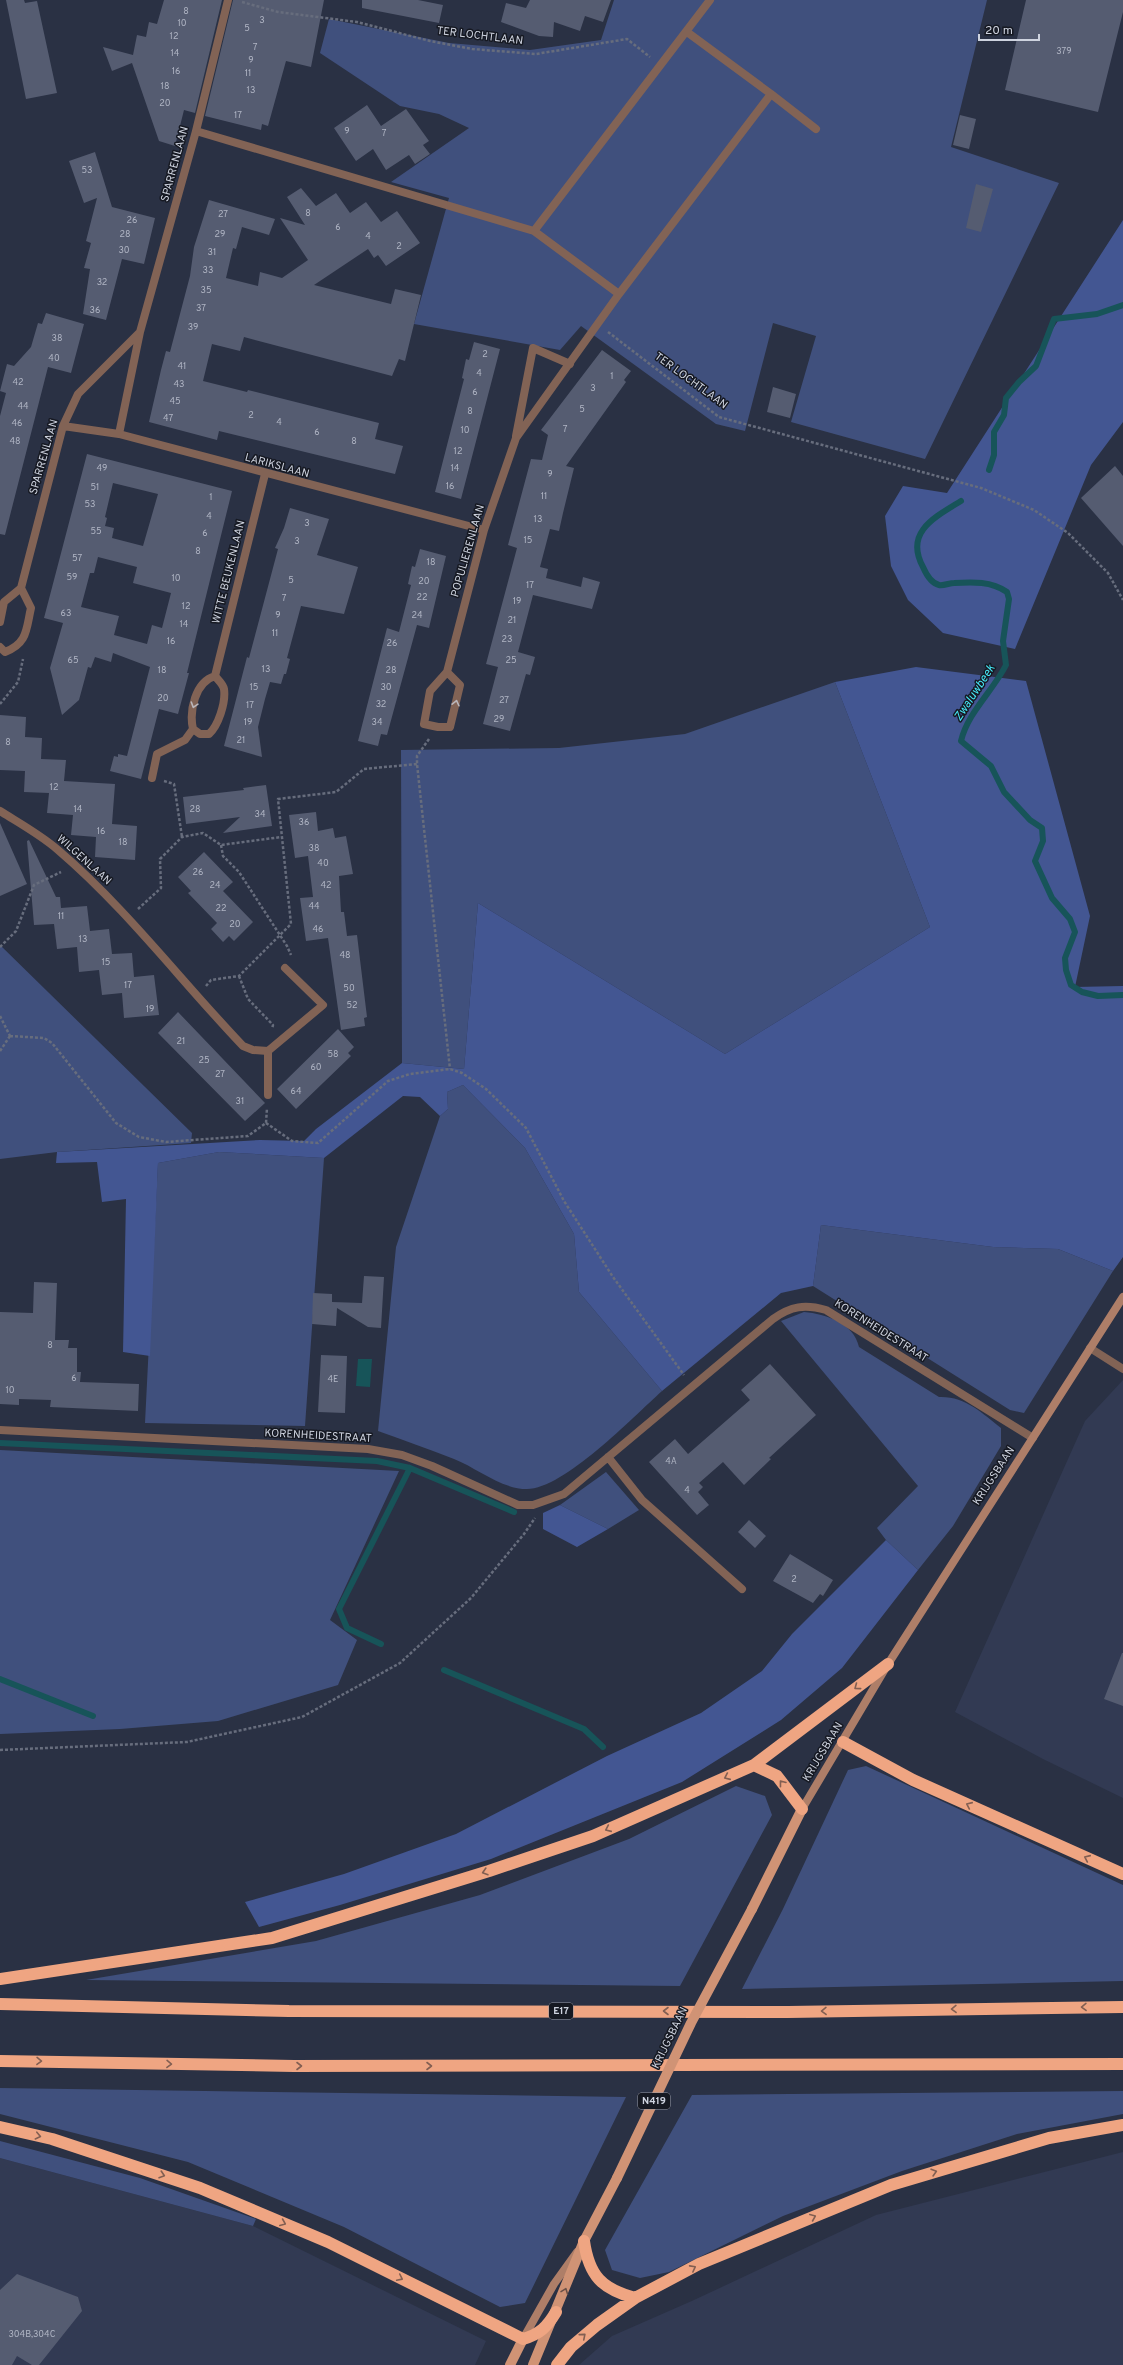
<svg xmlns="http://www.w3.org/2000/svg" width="1123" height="2365" viewBox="0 0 1123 2365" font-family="Overpass,sans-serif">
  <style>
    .built { fill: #323a53 }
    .green { fill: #40507d }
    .forest { fill: #435692 }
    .water { fill: #175459 }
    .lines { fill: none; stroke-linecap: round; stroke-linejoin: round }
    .stream { stroke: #175459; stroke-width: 6 }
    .building { fill: #555c71; fill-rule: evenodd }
    .path { stroke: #676d7d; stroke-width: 2.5; stroke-dasharray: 3 2; stroke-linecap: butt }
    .minor { stroke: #826355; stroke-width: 8 }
    .secondary { stroke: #ae7e68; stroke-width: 8 }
    .primary { stroke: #d09375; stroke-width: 10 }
    .motorway { stroke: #efa582; stroke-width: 12 }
    .primary-bridge { stroke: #d09375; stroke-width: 10 }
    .oneway { stroke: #bbb7bc }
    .oneway2 { stroke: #825f52 }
    .oneway3 { stroke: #6a5047 }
    .labels { text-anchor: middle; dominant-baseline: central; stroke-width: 3; stroke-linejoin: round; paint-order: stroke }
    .number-label { font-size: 9px; fill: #b0b5c4 }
    .shield { fill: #161922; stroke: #979ba6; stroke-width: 1 }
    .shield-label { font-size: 10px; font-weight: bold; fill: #ced3df }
    .street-label { font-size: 11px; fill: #ced3df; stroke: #161922 }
    .water-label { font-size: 12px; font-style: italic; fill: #46e8f6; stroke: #161922 }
  </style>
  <rect width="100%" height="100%" fill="#2a3144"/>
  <!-- built -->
  <path class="built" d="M1123,1380V1798L1043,1759L955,1712L1085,1421Z
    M1123,2152V2365H579L612,2336L694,2300L876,2215Z
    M0,2158L253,2226L486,2341L475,2365H0Z"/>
  <!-- green -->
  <path class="green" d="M614,0H987L951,147L1059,183L925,459L791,422L816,336L773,323L745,431L716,424L581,326L560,350L414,324L449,198L391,182L469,128L439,114L400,106L320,53L329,19L449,43L530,50L601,40Z
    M835,682L930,927L725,1054L478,903L464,1069L402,1063L401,750L559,748L685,734Z
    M0,945L192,1133L191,1143L57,1152L0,1159Z
    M463,1085L525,1148L574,1234L579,1292L662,1391C633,1417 564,1489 527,1489C501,1489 477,1468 454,1459C429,1449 403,1440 378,1431L396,1247L440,1116L448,1109L447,1092Z
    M219,1152L324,1158L305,1426L145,1423L158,1163Z
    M821,1225L993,1247L1058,1249L1113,1271L1024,1413L1010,1410L813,1286Z
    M804,1312C826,1314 854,1323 859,1347L939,1397C965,1396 982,1413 1001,1428V1446L953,1526L918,1570L886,1540L877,1528L918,1486L781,1321Z
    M0,1450L399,1471L330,1620L357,1640L338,1685L218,1721L120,1729L0,1734Z
    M606,1472L639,1510L608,1529L560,1505Z
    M866,1766L1123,1885V1981L742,1989L783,1909L848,1770Z
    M736,1786L765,1796L772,1815L680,1986L86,1980L316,1941L480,1895L629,1839Z
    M0,2088L626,2097L525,2303L500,2307L344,2227L188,2162L0,2114Z
    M1123,2091V2114L1017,2134L902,2171L783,2216L669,2272L640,2278L612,2270L605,2250L692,2095Z
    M0,2141L140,2178L256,2219L253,2226L0,2158Z"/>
  <!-- forest -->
  <path class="forest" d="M1123,220V422L1091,465L1015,649L943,633L908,600L891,566L885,516L903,486L947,493Z
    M916,667L1026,681L1090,916L1075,987L1123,986V1257L1113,1271L1058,1249L993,1247L821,1225L813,1286L781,1293L662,1391L579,1292L574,1234L525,1148L463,1085L447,1092L448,1109L440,1116L420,1097L403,1096L324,1158L219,1152L158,1163L150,1356L123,1352L126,1199L102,1202L97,1162L56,1163L57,1152L260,1140L304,1141L316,1129L402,1063L464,1069L478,903L725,1054L930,927L835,682Z
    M560,1505L608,1529L577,1547L543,1529V1513Z
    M886,1540L918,1570L842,1668L781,1720L682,1782L491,1859L340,1905L259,1927L245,1902L344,1874L456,1834L607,1756L701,1713L762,1671L792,1634Z"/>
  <!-- water -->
  <path class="water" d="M358,1359H372L370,1387L356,1386Z"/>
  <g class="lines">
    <!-- stream -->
    <path class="stream" d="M989,470L994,455V432L1004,415L1006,398L1019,382L1036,366L1054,319L1097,314L1123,305
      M961,501C935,517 904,532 923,567C926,574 931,583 939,585C943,586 950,583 954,583C973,582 991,581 1007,592L1009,599L1003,641L1006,665C993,691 968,712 961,741L991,766L1004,792L1030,820L1042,828L1043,841L1035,861L1052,898L1070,919L1075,932L1065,958L1066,970L1071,985L1082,992L1098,996L1123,995
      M0,1443L377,1461L410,1468L514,1512
      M381,1644L347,1628L339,1609L410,1468
      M444,1670L584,1729L603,1747
      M0,1679L93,1716"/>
  </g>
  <!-- building -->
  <path class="building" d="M6,0H24L25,3L37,1L57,93L26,99Z
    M164,0H222L195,113L184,110L175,146L159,141L132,63L112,71L103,47L133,55L137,35L146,37L149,22L157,24Z
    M233,0H324L311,67L286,61L268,126L262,124L261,130L205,116Z
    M362,0H418L443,5L439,23L362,8Z
    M530,0H611L603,22L585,16L580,31L554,22L553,37L539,36L501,22L506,3L526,8Z
    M1026,0H1123V12L1098,112L1005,90Z
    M367,105L381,126L406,109L429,141L423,145L430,154L415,164L409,155L386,170L373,149L356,161L334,128Z
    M960,115L976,119L969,149L953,145Z
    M95,152L112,207L155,218L144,264L122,259L106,320L83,314L90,269L84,268L91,243L86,241L97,198L84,203L69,161Z
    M976,184L993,189L981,232L966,228Z
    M301,188L316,206L336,193L350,213L366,202L381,222L397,211L420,243L386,266L378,255L374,258L368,249L314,285L391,304L395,289L421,295L405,361L399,359L392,376L244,337L240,351L212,344L203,381L247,392L248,390L379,423L375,439L403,446L395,474L219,431L217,440L149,422L161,370L166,351L170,352L190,276L194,247L209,200L275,219L269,235L242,227L236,249L233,248L226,278L258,286L260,272L282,278L308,260L280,218L305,225L287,197Z
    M46,313L84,324L71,373L48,367L5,535L0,534V416L6,393L0,391L7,364L14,366L31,347L38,323L42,324Z
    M474,342L500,349L461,499L435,492L464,379L462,378L466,359L469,360Z
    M602,350L631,371L624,380L626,382L566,466L574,468L563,513L559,531L550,529L540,567L548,569L546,578L581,587L583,577L600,582L592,609L533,595L518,652L535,657L530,675L526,674L510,731L483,724L498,667L486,664L517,548L508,545L531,459L542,460L548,435L541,430Z
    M773,387L796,394L790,418L767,412Z
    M87,454L232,491L187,673H189L178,714L159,709L141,779L110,771L114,756L118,757V754L127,756L150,667L113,653L111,662L95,657L91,668L88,667L79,700L62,715L50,668L63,623L44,618ZM113,483L158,494L143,546L112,538L114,528L105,526L107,518L105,517ZM98,557L137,567L133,583L171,593L162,628L152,625L147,644L114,635L119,616L81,607L90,573H94Z
    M1115,466L1123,476V546L1081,498Z
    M290,508L329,519L317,555L358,567L344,614L301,606L287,658L290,659L286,674H284L281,684L270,682L265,699L258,727L262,757L224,746L247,657L249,658L278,549L275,548L284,528Z
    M420,549L446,556L429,628L417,625L387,735L381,734L378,746L358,741L387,628L399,632L411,585L408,584L412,566L415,567Z
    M0,715L26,717L25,737L42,738L41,759L66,760L64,781L115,784L112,824L137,826L135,860L95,857L96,837L71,835L73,815L47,813L49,793L24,792L25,771L0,770Z
    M266,785L272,826L223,833L240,817L186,824L183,797L244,790L243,788Z
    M316,812L318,831L333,828L335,838L346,836L353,874L339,876L341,912H344L347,936L357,935L367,1017L364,1018L365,1026L341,1030L328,938L306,941L300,898L313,897L308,856L295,858L289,815Z
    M0,823L27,884L0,896Z
    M29,840L56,897H60L61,908L87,906L90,931L109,929L112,954L132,953L134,977L154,975L159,1015L124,1018L122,993L102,995L99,970L79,972L77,947L57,949L54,924L34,925L27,841Z
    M204,852L233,882L223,891L253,922L234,941L229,936L223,942L211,929L217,923L188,893L191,891L178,877Z
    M178,1012L265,1103L245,1121L158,1033Z
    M338,1029L354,1047L348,1053L351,1056L296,1109L277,1089Z
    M364,1276L384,1277L381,1328L368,1327L337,1308L336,1326L312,1324L313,1293L332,1294V1302L362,1303Z
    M34,1282L57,1283L55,1340H69L68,1348H77V1372H81L80,1382L139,1384L138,1411L50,1407L51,1400L19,1399V1405L0,1404V1312L33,1313Z
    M321,1355L347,1356L345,1413L318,1412Z
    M770,1364L816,1415L769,1458L771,1459L744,1485L723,1462L699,1483L703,1487L698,1492L709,1505L697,1515L649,1462L675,1439L688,1454L750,1400L741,1390Z
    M749,1520L766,1536L755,1548L738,1532Z
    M790,1554L833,1580L823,1596L820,1594L813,1603L773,1581Z
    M1122,1653H1123V1706L1104,1699Z
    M17,2274L78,2297L82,2311L39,2365H32L17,2356L12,2365H0V2290Z"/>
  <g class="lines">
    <!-- path -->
    <path class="path" d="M242,2L278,12L357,22L430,41L472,49L536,54L627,39L650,57
      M608,332L719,417L981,488L1034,510L1068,533L1108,573L1123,600
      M0,704L18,682L23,659
      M429,739L417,756V764L450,1069
      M164,781L174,784L182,837
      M221,845L223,856L239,872L287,946L291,955
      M138,909L161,888L160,859L182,837L203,833L221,845L281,837
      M0,947L16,931L34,885L61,872
      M239,976L248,999L273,1025L272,1029
      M206,986L211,980L239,976L291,924L278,799L336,792L364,769L417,764
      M0,1016L10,1036
      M10,1036L44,1038L52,1043L116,1123L139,1137L166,1142L248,1136L266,1123L267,1108
      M0,1051L10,1036
      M266,1123L292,1141L318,1143L388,1081L410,1074L450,1069L462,1073L486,1089L526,1128L564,1201L613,1277L684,1375
      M0,1750L187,1742L302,1717L400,1663L471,1598L524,1534L535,1518"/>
    <!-- minor -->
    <path class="minor" d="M771,94L816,129
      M196,131L534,231
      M619,294L534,231L710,0
      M63,426L119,434L484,530
      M119,434L140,332L196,131L228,0
      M516,436L533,348L570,364
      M0,622L4,602L21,588L63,426L78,394L139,333
      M0,647L5,652C28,643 26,629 31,608L21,588
      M447,672L460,685L450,727H438L424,724L430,691L447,672L484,530L516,438L619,294L771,94L687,32
      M215,676C195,682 189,711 193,729L200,734H209C218,726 226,703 224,689C223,684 218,680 215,676L265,474
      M152,778L157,754L185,740L193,729
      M0,811C19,823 41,835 58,850C126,908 181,981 243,1046L253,1050L268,1051L323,1005L285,968
      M268,1051V1095
      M1090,1348L1123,1369
      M0,1430L368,1449L402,1455L432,1466L518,1505H533L564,1494L773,1319C791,1306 805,1304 826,1310L1033,1438
      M608,1457L642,1500L742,1589"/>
    <!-- secondary -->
    <path class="secondary" d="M802,1809L888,1664L1123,1297
      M523,2339L554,2284L577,2252"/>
    <!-- primary -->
    <path class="primary" d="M752,1909L802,1809
      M510,2365L523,2339
      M533,2365L584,2241L617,2178"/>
    <!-- motorway -->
    <path class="motorway" d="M843,1742L913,1780L1123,1874
      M754,1765L777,1776L802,1809
      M0,1979L272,1938L489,1871L593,1836L754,1765L888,1664
      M0,2004L289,2011L788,2012L1123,2007
      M0,2061L294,2066L1123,2064
      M0,2127L52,2139L200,2188L328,2242L523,2339C540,2334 547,2327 556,2312
      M584,2241C589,2276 602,2289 635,2298
      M557,2365L571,2347L597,2325L635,2298L699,2264L891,2185L1049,2138L1123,2125"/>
    <!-- primary-bridge -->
    <path class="primary-bridge" d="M617,2178L691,2023L752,1909"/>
  </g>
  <!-- one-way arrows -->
  <defs><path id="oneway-chevron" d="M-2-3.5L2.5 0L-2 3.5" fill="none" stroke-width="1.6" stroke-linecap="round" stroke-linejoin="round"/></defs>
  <g class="oneway">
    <use href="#oneway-chevron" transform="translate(456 703) rotate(-77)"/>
    <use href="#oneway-chevron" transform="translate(194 705) rotate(107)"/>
  </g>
  <g class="oneway2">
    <use href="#oneway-chevron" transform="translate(857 1687) rotate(143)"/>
    <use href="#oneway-chevron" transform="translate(727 1777) rotate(156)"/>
    <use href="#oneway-chevron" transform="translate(782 1783) rotate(-128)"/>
    <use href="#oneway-chevron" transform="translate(969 1805) rotate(-156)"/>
    <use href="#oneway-chevron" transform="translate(608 1829) rotate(156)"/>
    <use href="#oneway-chevron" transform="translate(1087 1858) rotate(-156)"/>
    <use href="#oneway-chevron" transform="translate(485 1872) rotate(163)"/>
    <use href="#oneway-chevron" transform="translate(1084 2007) rotate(179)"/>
    <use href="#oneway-chevron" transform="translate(954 2009) rotate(179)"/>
    <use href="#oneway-chevron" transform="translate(666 2011) rotate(-180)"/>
    <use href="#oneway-chevron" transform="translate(824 2011) rotate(179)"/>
    <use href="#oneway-chevron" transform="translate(39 2061) rotate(1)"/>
    <use href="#oneway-chevron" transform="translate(169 2064) rotate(1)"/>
    <use href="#oneway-chevron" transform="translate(299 2066)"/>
    <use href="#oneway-chevron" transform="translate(429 2066)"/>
    <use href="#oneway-chevron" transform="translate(38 2136) rotate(13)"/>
    <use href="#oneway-chevron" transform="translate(934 2172) rotate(-16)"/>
    <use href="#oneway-chevron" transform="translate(162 2175) rotate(18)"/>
    <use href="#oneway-chevron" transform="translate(813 2217) rotate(-23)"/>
    <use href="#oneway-chevron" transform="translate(283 2223) rotate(23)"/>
    <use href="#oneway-chevron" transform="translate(693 2268) rotate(-28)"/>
    <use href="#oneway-chevron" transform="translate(400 2278) rotate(26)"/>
    <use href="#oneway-chevron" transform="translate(583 2336) rotate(-41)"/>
  </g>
  <use class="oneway3" href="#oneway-chevron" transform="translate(565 2291) rotate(-69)"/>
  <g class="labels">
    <!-- number labels -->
    <g class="number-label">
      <text x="186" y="11">8</text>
      <text x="262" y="20">3</text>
      <text x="182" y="23">10</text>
      <text x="247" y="28">5</text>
      <text x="174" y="36">12</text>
      <text x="255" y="47">7</text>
      <text x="1064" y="51">379</text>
      <text x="175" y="53">14</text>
      <text x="251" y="60">9</text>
      <text x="176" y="71">16</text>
      <text x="248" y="73">11</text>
      <text x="165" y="86">18</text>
      <text x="251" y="90">13</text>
      <text x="165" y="103">20</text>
      <text x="238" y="115">17</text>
      <text x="347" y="131">9</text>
      <text x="384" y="133">7</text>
      <text x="87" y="170">53</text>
      <text x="308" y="213">8</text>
      <text x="223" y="214">27</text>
      <text x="132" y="220">26</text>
      <text x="338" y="227">6</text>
      <text x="125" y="234">28</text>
      <text x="220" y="234">29</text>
      <text x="368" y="236">4</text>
      <text x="399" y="246">2</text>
      <text x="124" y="250">30</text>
      <text x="212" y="252">31</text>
      <text x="208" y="270">33</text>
      <text x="102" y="282">32</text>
      <text x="206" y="290">35</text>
      <text x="201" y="308">37</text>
      <text x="95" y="310">36</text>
      <text x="193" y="327">39</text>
      <text x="57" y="338">38</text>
      <text x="485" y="354">2</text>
      <text x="54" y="358">40</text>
      <text x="182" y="366">41</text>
      <text x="479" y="373">4</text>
      <text x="612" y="376">1</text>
      <text x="18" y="382">42</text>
      <text x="179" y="384">43</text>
      <text x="593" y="388">3</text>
      <text x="475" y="392">6</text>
      <text x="175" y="401">45</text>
      <text x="23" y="406">44</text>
      <text x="582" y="409">5</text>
      <text x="470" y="411">8</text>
      <text x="251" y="415">2</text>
      <text x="168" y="418">47</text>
      <text x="279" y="422">4</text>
      <text x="17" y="423">46</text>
      <text x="565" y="429">7</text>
      <text x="465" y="430">10</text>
      <text x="317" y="432">6</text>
      <text x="15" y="441">48</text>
      <text x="354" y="441">8</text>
      <text x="458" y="451">12</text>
      <text x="102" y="468">49</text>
      <text x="455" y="468">14</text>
      <text x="550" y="474">9</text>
      <text x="450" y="486">16</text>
      <text x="95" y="487">51</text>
      <text x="544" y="496">11</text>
      <text x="211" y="497">1</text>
      <text x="90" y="504">53</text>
      <text x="209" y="516">4</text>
      <text x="538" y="519">13</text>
      <text x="307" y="523">3</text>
      <text x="96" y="531">55</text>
      <text x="205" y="533">6</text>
      <text x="528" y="540">15</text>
      <text x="297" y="541">3</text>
      <text x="198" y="551">8</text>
      <text x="77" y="558">57</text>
      <text x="431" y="562">18</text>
      <text x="72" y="577">59</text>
      <text x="176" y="578">10</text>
      <text x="291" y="580">5</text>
      <text x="424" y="581">20</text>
      <text x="530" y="585">17</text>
      <text x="422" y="597">22</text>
      <text x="284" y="598">7</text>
      <text x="517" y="601">19</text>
      <text x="186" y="606">12</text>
      <text x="66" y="613">63</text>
      <text x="278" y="615">9</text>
      <text x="417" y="615">24</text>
      <text x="512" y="620">21</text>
      <text x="184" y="624">14</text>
      <text x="275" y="633">11</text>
      <text x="507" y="639">23</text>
      <text x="171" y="641">16</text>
      <text x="392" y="643">26</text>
      <text x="73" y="660">65</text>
      <text x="511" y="660">25</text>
      <text x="266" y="669">13</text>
      <text x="162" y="670">18</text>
      <text x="391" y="670">28</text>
      <text x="254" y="687">15</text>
      <text x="386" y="687">30</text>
      <text x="163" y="698">20</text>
      <text x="504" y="700">27</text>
      <text x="381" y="704">32</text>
      <text x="250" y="705">17</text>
      <text x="499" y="719">29</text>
      <text x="248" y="722">19</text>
      <text x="377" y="722">34</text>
      <text x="241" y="740">21</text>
      <text x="8" y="742">8</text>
      <text x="54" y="787">12</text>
      <text x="78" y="809">14</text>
      <text x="195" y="809">28</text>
      <text x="260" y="814">34</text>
      <text x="304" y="822">36</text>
      <text x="101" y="831">16</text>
      <text x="123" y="842">18</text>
      <text x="314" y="848">38</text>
      <text x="323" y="863">40</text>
      <text x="198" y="872">26</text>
      <text x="215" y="885">24</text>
      <text x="326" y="885">42</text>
      <text x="314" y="906">44</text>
      <text x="221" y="908">22</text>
      <text x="61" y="916">11</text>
      <text x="235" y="924">20</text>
      <text x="318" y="929">46</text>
      <text x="83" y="939">13</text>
      <text x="345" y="955">48</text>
      <text x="106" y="962">15</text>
      <text x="128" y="985">17</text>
      <text x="349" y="988">50</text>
      <text x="352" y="1005">52</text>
      <text x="150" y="1009">19</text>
      <text x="181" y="1041">21</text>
      <text x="333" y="1054">58</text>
      <text x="204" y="1060">25</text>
      <text x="316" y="1067">60</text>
      <text x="220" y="1074">27</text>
      <text x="296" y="1091">64</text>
      <text x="240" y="1101">31</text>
      <text x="50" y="1345">8</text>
      <text x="74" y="1378">6</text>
      <text x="333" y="1379">4E</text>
      <text x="10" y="1390">10</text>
      <text x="671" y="1461">4A</text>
      <text x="687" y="1490">4</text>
      <text x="794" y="1579">2</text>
      <text x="32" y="2334">304B,304C</text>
    </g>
    <!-- shield labels -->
    <g class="shield">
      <rect x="549" y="2003" width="24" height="16" rx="3"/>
      <rect x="638" y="2093" width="32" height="16" rx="3"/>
    </g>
    <g class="shield-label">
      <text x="561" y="2011">E17</text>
      <text x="654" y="2101">N419</text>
    </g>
    <!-- street labels -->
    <g class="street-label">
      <text transform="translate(480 36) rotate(7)">TER LOCHTLAAN</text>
      <text transform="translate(175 164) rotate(-75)">SPARRENLAAN</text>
      <text transform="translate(691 381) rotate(36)">TER LOCHTLAAN</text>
      <text transform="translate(44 457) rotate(-74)">SPARRENLAAN</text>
      <text transform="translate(277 466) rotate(15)">LARIKSLAAN</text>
      <text transform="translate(468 551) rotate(-74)">POPULIERENLAAN</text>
      <text transform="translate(229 572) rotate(-76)">WITTE BEUKENLAAN</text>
      <text transform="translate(84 860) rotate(42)">WILGENLAAN</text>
      <text transform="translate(881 1331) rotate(32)">KORENHEIDESTRAAT</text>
      <text transform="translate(318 1436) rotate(3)">KORENHEIDESTRAAT</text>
      <text transform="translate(994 1476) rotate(-57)">KRIJGSBAAN</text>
      <text transform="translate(823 1752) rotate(-59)">KRIJGSBAAN</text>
      <text transform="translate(670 2038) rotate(-64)">KRIJGSBAAN</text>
    </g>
    <!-- water labels -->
    <g class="water-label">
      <text transform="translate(975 693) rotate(-57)">Zwaluwbeek</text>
    </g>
  </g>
  <!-- scale -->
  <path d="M979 34v6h60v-6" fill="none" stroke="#ced3df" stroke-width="2"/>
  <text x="985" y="34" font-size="12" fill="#ced3df" stroke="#161922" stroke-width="3" paint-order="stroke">20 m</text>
</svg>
